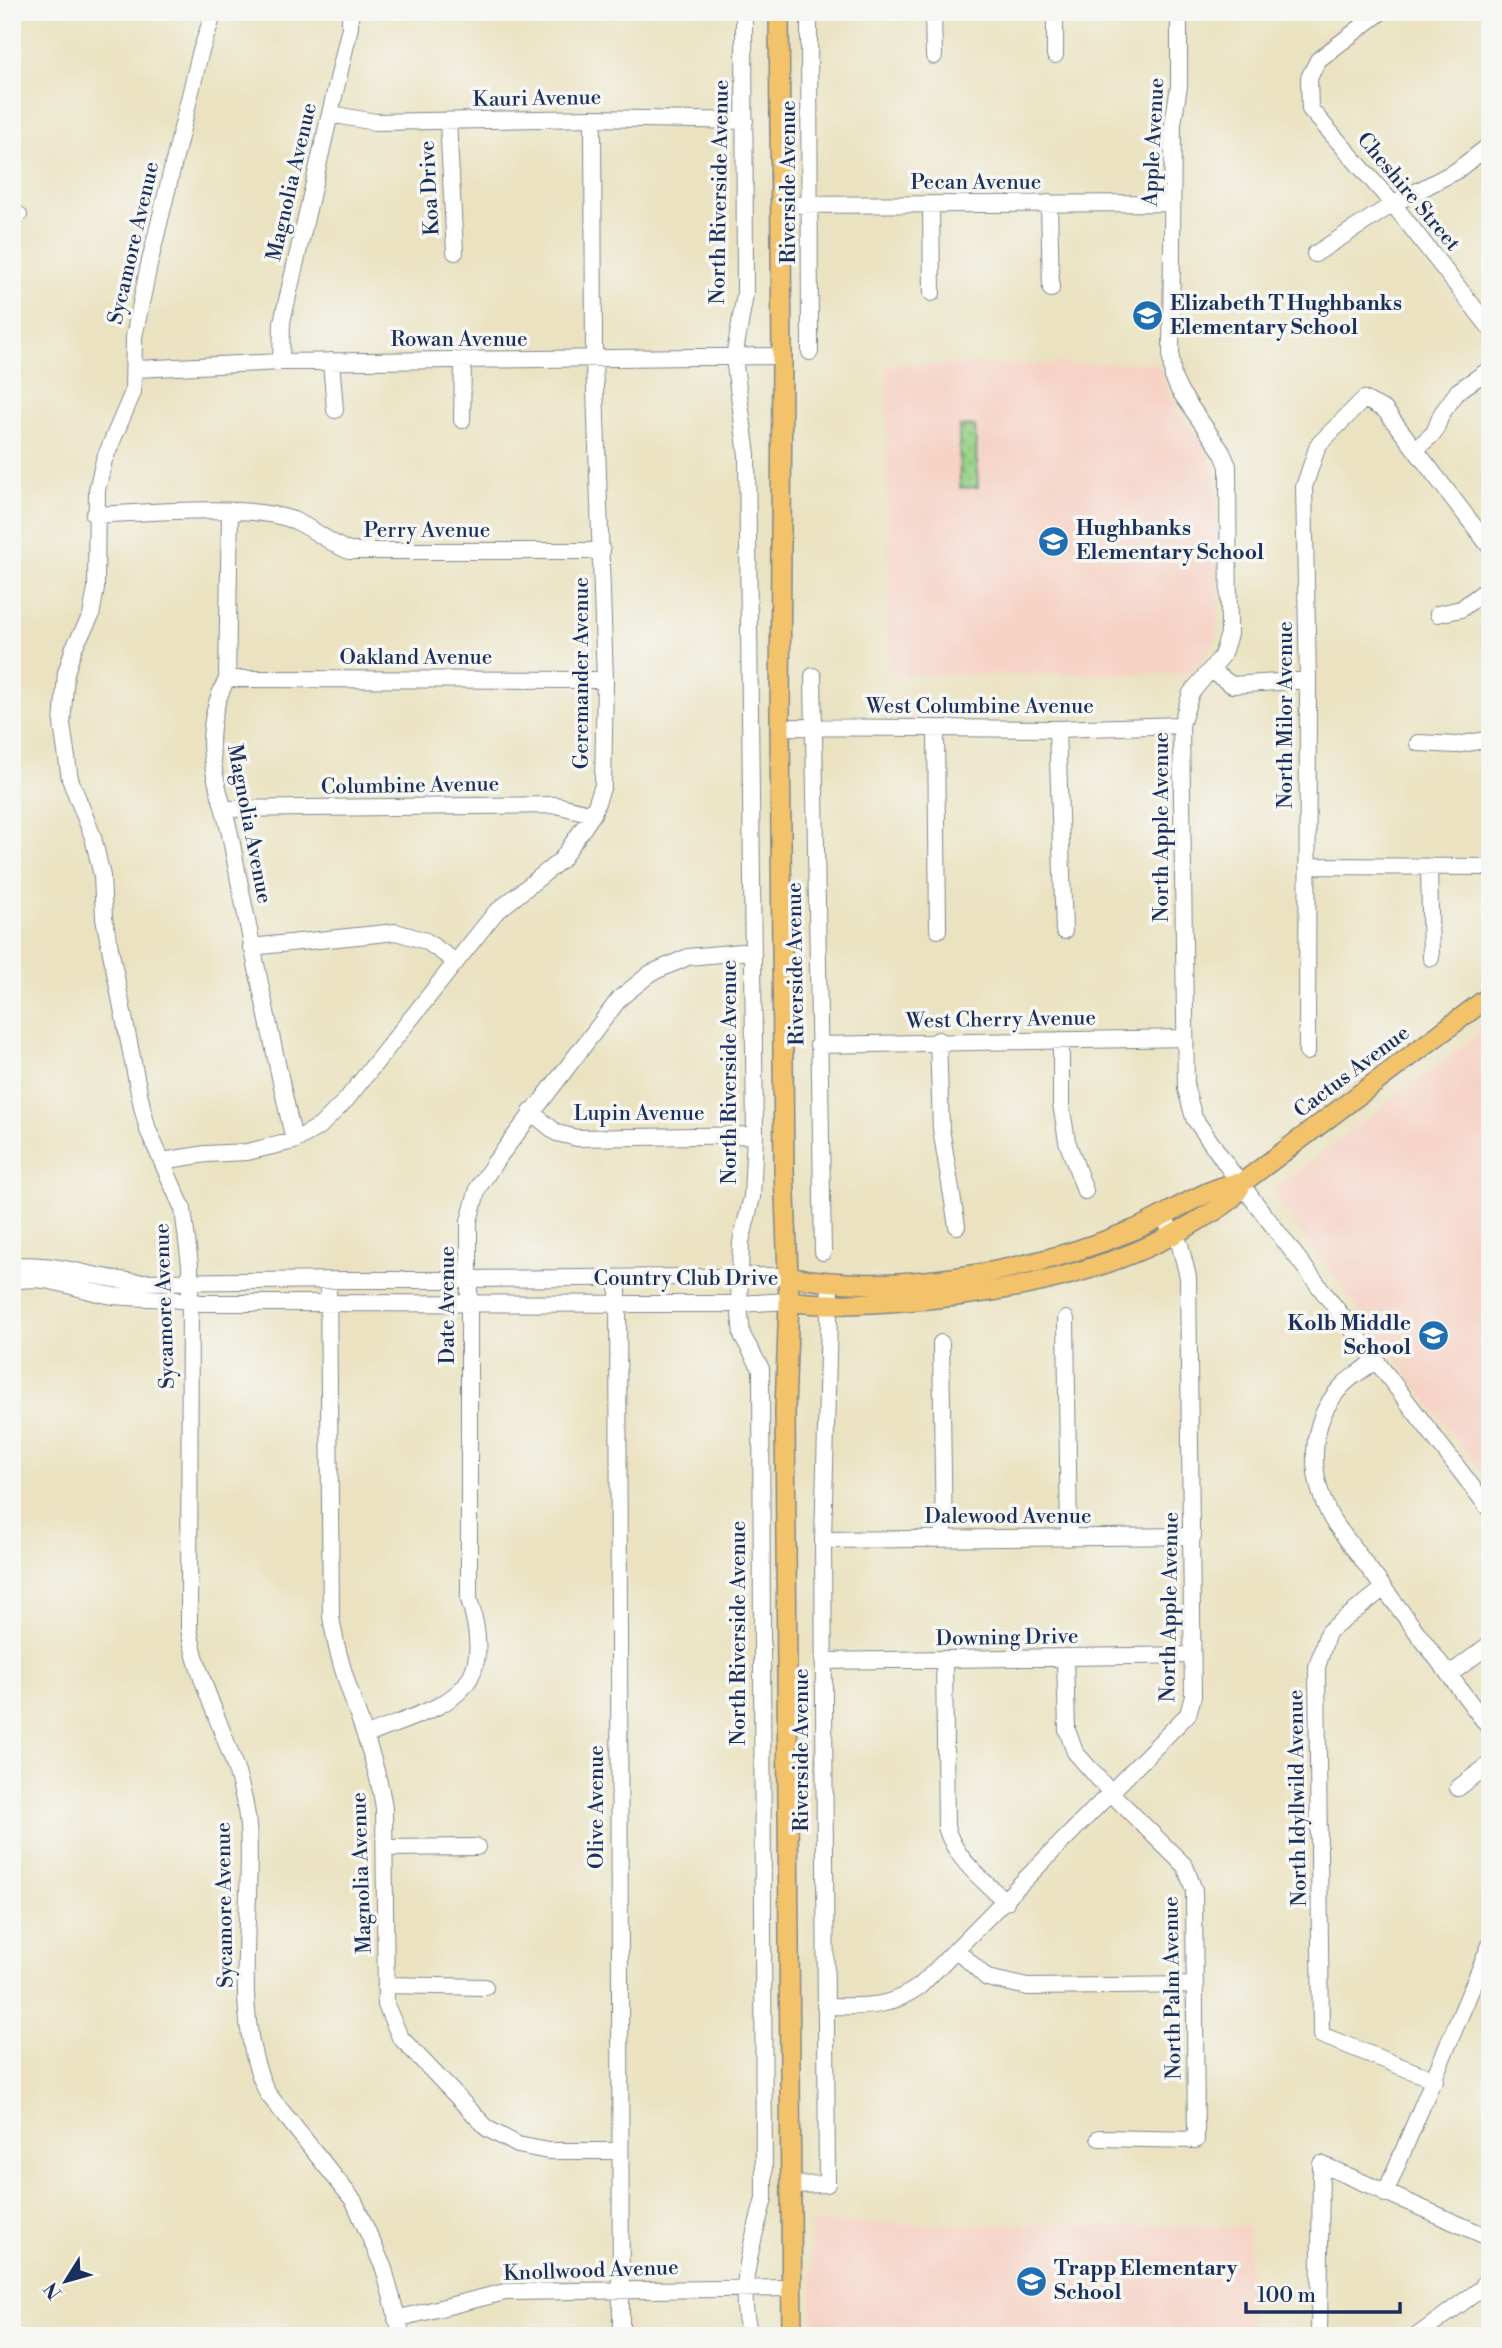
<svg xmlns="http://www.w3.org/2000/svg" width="1502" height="2348" viewBox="0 0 1502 2348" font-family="'Libre Bodoni',serif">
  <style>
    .built { fill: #f6d2c5 }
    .grass { fill: url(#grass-dots); stroke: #598072; stroke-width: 2 }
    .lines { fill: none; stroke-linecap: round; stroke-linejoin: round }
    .minor-casing { stroke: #82888f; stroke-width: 18 }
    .major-casing { stroke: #82888f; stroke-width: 22 }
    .minor { stroke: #fff; stroke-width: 16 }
    .major { stroke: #f2c36a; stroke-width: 19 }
    .labels { text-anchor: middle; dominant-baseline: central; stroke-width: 7; stroke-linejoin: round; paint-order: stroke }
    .street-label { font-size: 21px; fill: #1b2f5e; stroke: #f6f6f2 }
    .poi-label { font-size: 21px; font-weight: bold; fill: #1b2f5e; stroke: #f6f6f2; text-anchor: start }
  </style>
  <defs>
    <pattern id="grass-dots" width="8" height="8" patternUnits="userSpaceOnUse" patternTransform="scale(1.75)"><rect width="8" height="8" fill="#97d185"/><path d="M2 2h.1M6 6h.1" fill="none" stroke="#7aaa70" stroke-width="1.8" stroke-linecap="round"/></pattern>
  </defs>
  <rect width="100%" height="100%" fill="#f6f6f2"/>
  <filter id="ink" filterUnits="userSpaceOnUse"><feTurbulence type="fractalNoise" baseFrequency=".0143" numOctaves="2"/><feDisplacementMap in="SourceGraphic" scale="14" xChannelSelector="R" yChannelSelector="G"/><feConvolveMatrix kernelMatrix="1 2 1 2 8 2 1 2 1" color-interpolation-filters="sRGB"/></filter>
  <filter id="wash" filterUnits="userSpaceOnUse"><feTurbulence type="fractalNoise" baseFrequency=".00686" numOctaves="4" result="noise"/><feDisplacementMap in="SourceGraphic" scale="28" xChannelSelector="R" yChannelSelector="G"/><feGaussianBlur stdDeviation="1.57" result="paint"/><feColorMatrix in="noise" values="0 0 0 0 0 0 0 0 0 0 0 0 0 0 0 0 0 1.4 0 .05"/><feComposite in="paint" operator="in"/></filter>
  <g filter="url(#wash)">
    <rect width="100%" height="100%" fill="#eae2c0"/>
    <!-- built -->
    <path class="built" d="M1158,363L1169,397L1207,451L1216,474L1218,624L1214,643L1204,660L1191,673L889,675L886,365Z
      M1490,1025V1484L1274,1197L1275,1188Z
      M811,2223L1248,2226L1250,2336H812Z"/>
    <!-- grass -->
    <path class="grass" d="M975,426L978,487L960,488L959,427Z"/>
  </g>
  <g filter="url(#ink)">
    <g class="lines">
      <defs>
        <path id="minor" d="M214,12L200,54L149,265L134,337L133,392L104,460L97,490L96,588L91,616L74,647L66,673L62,724L70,779L93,837L102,876L104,918L142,1107L148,1130L183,1209L190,1265L189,1629C200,1696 242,1757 248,1826C254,1910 229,2018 268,2094L354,2201L384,2269L402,2336
          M744,12L745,294L734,358L747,455L755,1135L752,1197L741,1242L739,1304L742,1335L761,1369L764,2199C753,2240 735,2294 751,2336
          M809,12L810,352
          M933,12L934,56
          M1179,12V86L1173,124L1171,358L1173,377L1179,390L1222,452L1228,466L1229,634L1222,656L1191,693L1181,725L1186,1089L1194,1118L1228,1167L1490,1510
          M1381,12L1318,60L1309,78L1310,109L1393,204L1490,328
          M1055,55V12
          M330,114L375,122L593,118L745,121
          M448,121L455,252
          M1049,203L1051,289
          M931,204L932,293
          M780,205L1172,203
          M12,215H19
          M1315,254L1393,204L1456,171L1490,145
          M331,361L335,410
          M281,362L282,322L350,27V12
          M136,369L281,362L782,356
          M462,420L463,362
          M1416,449L1434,433L1442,413L1458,391L1490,369
          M230,512L227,679C216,699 211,722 211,745C212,777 225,808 231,839C250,940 272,1041 294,1141
          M94,515C145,513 247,503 293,520C313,528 329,543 349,551H602
          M1438,614L1461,609L1490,587
          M1210,670L1232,685L1308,680
          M813,676L823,1252
          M227,679L605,680
          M780,727L1057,729L1181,725
          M936,729L938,930
          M1057,729L1064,931
          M1418,743L1457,745L1490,739
          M226,809L556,805L593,814
          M1307,866L1490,867
          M1429,868L1431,958
          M251,947L396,932L426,941L456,962
          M938,1040L941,1129L957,1226
          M1061,1040V1104L1067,1141L1085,1191
          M818,1045L1185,1038
          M1307,1052L1308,680L1304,487L1318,445L1364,399L1385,410L1490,547
          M531,1112L557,1133L577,1138L755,1135
          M162,1161L206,1154L247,1152L294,1141L320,1126L346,1100L495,913L561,860L593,814L603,785L605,680L594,359L593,118
          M12,1266C57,1261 96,1280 140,1282L787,1276
          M618,1279L621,2336
          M12,1281C53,1274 77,1291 114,1296C143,1299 172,1297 201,1303L739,1304L789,1301
          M328,1281L331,1616C340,1683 374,1742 384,1808L386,2005L400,2037L488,2129L518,2145L548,2151H620
          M1066,1319L1069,1538
          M941,1343L944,1539
          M1377,1360C1366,1368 1351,1376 1342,1386C1306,1424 1309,1479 1333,1521L1490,1729
          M823,1540L1193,1536
          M1383,1589L1328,1632L1317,1667L1321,2035L1435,2080
          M1065,1659L1067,1730L1075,1752L1112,1794L1185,1866L1194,1890L1196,2140L1099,2138
          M944,1660L946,1827C955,1859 982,1879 1006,1902
          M823,1661L1192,1655
          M1449,1675L1490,1644
          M365,1736C441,1704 500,1700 469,1599V1221L478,1188L495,1162L620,998L651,973L688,957L752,951
          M1458,1788L1490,1764
          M385,1848L477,1847
          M957,1950L987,1978L1028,1987L1196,1985
          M386,1985L485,1987
          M825,2006C865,2006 886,2010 920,1986L1188,1714L1193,1696L1188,1277L1180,1245L1163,1217
          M792,2185L827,2184L823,1540L830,1281
          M1385,2194L1490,1945
          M396,2319L505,2292L791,2288
          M1319,2336L1321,2164L1490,2238
          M1417,2336L1482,2288L1490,2273"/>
        <path id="major" d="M779,12L782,356L780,727L784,1169L789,1301L785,1409L792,2336
          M787,1276C896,1297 1030,1272 1131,1231C1164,1218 1211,1184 1242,1183
          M789,1301C822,1306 855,1304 889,1302C995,1296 1108,1276 1199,1220C1217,1209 1233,1203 1242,1183L1490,996"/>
      </defs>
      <!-- minor casing -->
      <use href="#minor" class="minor-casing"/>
      <!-- major casing -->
      <use href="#major" class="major-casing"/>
      <!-- minor -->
      <use href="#minor" class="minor"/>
      <!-- major -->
      <use href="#major" class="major"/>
    </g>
  </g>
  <!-- icons -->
  <defs>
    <symbol id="school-disc" viewBox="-11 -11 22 22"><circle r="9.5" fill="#1f6fb2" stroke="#f6f6f2"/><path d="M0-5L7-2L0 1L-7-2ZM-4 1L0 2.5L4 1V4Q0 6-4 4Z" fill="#fff"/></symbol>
  </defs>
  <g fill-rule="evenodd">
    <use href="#school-disc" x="1130" y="298" width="35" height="35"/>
    <use href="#school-disc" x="1036" y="524" width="35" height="35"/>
    <use href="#school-disc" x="1416" y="1318" width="35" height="35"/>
    <use href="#school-disc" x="1014" y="2264" width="35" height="35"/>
  </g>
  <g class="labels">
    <!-- street labels -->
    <g class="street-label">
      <text transform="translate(537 99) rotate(-1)">Kauri Avenue</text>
      <text transform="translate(1154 142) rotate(-87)">Apple Avenue</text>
      <text transform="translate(292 182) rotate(-77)">Magnolia Avenue</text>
      <text transform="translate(789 182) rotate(-90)">Riverside Avenue</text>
      <text x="976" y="183">Pecan Avenue</text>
      <text transform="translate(430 188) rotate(-93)">Koa Drive</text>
      <text transform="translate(720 192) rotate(-89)">North Riverside Avenue</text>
      <text transform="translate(1408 192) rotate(50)">Cheshire Street</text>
      <text transform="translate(134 243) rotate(-77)">Sycamore Avenue</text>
      <text x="459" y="340">Rowan Avenue</text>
      <text x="427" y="531">Perry Avenue</text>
      <text x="416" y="658">Oakland Avenue</text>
      <text transform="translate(582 673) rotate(-90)">Geremander Avenue</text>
      <text x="980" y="707">West Columbine Avenue</text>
      <text transform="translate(1286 715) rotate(-90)">North Milor Avenue</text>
      <text transform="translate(410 786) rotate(-1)">Columbine Avenue</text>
      <text transform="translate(249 824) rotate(79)">Magnolia Avenue</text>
      <text transform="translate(1162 827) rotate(-90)">North Apple Avenue</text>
      <text transform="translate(796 964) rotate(-91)">Riverside Avenue</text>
      <text transform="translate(1001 1020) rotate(-1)">West Cherry Avenue</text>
      <text transform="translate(730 1072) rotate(-90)">North Riverside Avenue</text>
      <text transform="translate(1352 1072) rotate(-37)">Cactus Avenue</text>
      <text x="639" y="1114">Lupin Avenue</text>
      <text x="686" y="1279">Country Club Drive</text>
      <text transform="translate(448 1305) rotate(-90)">Date Avenue</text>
      <text transform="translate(165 1306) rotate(-92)">Sycamore Avenue</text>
      <text x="1008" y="1517">Dalewood Avenue</text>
      <text transform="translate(1170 1607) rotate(-89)">North Apple Avenue</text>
      <text transform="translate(739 1633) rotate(-90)">North Riverside Avenue</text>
      <text transform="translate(1007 1638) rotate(-1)">Downing Drive</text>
      <text transform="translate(802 1750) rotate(-90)">Riverside Avenue</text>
      <text transform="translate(1298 1798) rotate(-91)">North Idyllwild Avenue</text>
      <text transform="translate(597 1807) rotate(-90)">Olive Avenue</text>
      <text transform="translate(362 1873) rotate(-92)">Magnolia Avenue</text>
      <text transform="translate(225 1905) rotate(-91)">Sycamore Avenue</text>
      <text transform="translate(1173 1988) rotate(-91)">North Palm Avenue</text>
      <text transform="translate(591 2271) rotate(-2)">Knollwood Avenue</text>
    </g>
    <!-- poi labels -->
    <g class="poi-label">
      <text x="1170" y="304">Elizabeth T Hughbanks<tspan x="1170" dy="24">Elementary School</tspan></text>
      <text x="1076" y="529">Hughbanks<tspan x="1076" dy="24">Elementary School</tspan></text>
      <text x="1411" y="1324" text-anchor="end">Kolb Middle<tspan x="1411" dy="24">School</tspan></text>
      <text x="1054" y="2269">Trapp Elementary<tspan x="1054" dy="24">School</tspan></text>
    </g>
  </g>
  <!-- margin -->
  <rect width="1502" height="2348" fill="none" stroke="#f6f6f2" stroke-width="42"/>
  <!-- north arrow -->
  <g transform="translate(66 2281) rotate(233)" stroke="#f6f6f2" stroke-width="5" paint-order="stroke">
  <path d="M0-5L12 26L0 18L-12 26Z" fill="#1b2f5e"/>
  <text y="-10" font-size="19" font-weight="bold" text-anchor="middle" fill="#1b2f5e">N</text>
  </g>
  <!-- scale -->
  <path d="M1246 2302v10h154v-10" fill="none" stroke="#1b2f5e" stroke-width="3.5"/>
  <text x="1257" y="2302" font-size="21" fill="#1b2f5e" stroke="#f6f6f2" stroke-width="5" paint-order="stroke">100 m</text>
</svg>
